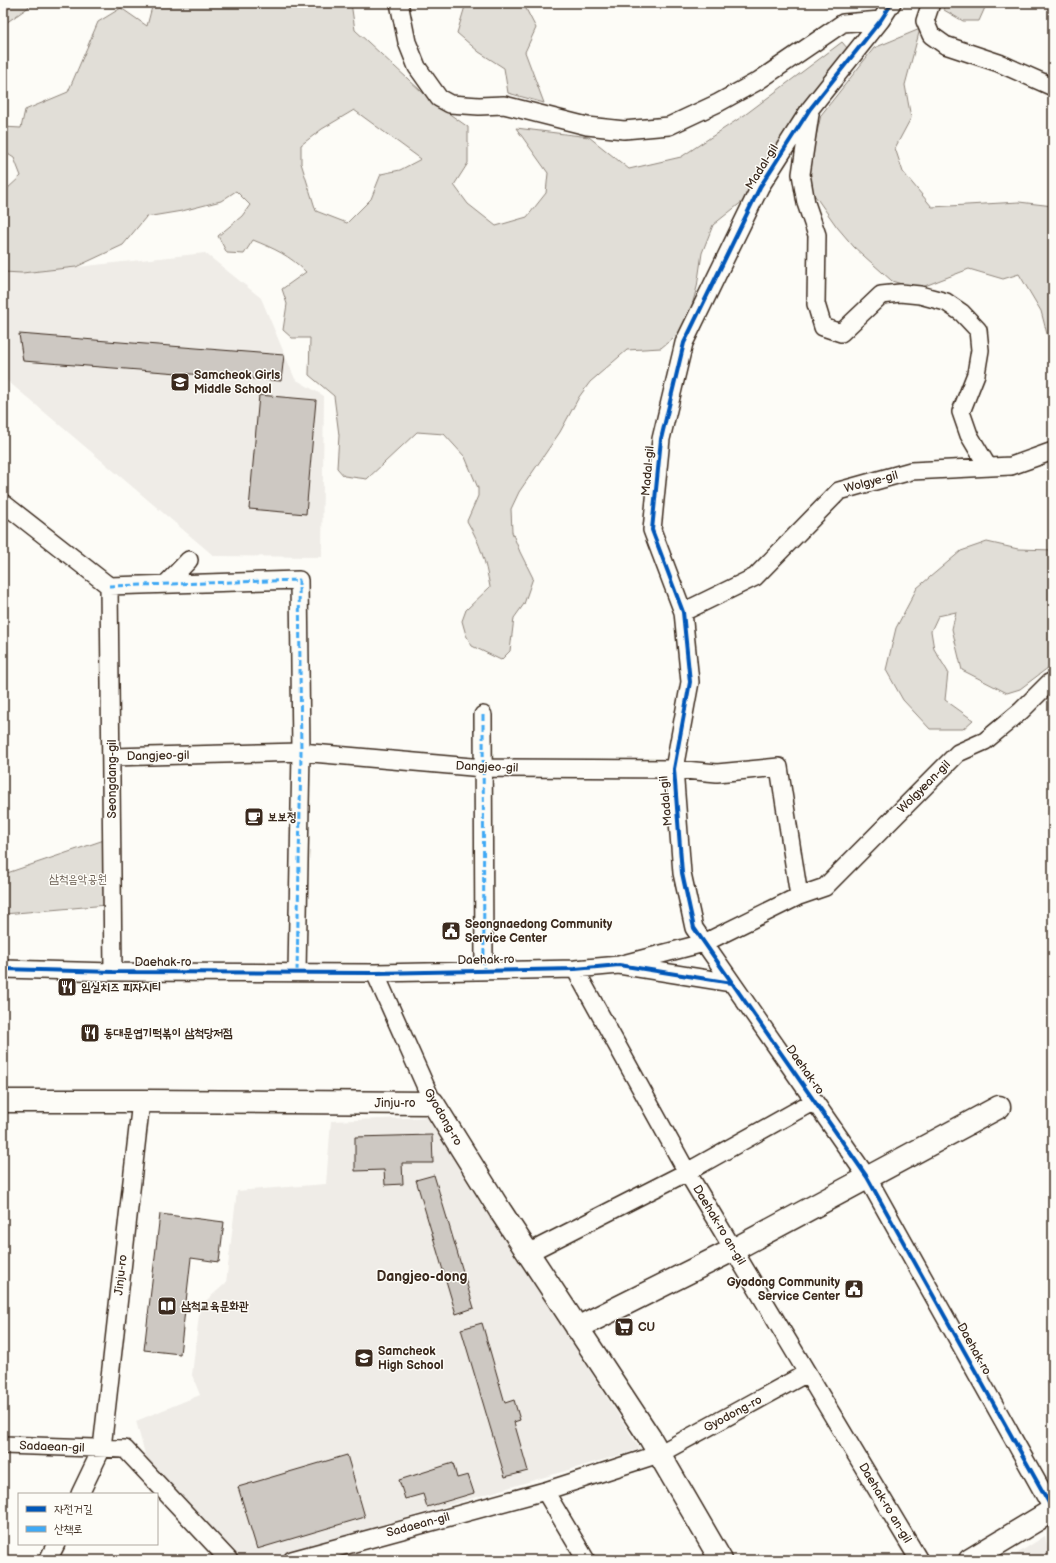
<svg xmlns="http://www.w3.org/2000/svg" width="1056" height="1563" viewBox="0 0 1056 1563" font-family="'Balsamiq Sans','Poor Story',sans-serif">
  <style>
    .built { fill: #efece7 }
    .green { fill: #e1ded7; stroke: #8e847a; fill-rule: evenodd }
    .building { fill: #cdc8c2; stroke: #3b2a1e }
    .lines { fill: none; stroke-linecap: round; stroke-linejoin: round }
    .street-casing { stroke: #3b2a1e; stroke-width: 20 }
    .secondary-casing { stroke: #3b2a1e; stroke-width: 25 }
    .street { stroke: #fdfcf7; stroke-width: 17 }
    .secondary { stroke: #fdfcf7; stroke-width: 22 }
    .quiet { stroke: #3fa9f5; stroke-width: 3; stroke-dasharray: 6 3; stroke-linecap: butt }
    .cycleway-casing { stroke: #fdfcf7; stroke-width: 6 }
    .cycleway { stroke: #0057b8; stroke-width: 4 }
    .labels { text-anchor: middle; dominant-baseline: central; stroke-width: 3; stroke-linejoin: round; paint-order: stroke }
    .street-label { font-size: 12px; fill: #3b2a1e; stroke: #fdfcf7 }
    .poi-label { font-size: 12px; font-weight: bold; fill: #3b2a1e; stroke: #fdfcf7; text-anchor: start }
    .park-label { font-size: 12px; fill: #64574c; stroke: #fdfcf7 }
    .quarter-label { font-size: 14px; font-weight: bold; fill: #3b2a1e; stroke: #fdfcf7 }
  </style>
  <rect width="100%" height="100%" fill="#fdfcf7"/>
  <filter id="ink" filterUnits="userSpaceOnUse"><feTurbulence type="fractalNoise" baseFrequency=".025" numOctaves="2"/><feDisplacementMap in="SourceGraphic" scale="8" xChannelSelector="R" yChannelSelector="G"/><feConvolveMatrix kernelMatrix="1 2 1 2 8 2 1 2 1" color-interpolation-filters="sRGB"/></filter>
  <g filter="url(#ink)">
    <!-- built -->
    <path class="built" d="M205,253L261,298L295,379L324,396L322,557L214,556L3,377V272L22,273Z
      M428,1117L640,1449L262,1560H234L146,1458L136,1421L200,1395L192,1375L200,1306L226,1283L237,1191L326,1184L331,1121Z
      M1045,1536L1050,1560H1007Z"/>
    <!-- green -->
    <path class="green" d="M3,3H26L29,7L3,25Z
      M153,3H351L355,30L434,103L468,127V163L454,185L468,204L496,226L527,217L546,193L548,173L516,128L589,137L629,169L681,157L746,114L842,42L848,49L774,150L743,201L713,225L702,253L697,287L686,327L661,348L627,350L590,382L579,397L560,432L519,492L511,509L512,532L520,552L533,578L524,604L514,618L510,651L501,660L472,646L466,635L462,621L466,610L490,587C485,560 481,545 467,521L478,496V488L465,457L444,434L417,432L367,479L344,476L337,468L339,435L334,396L309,375L310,338H292L283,330L287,304L282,289L306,272C289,255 275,249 253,240L244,254L227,253L218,236L242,216L250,205L236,191L221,201L182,211L146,217L123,245L76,267L22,273L3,272V190H6L21,176L14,158L3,151V127L21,128L25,110L68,92L98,22L121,8L147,26ZM354,110L421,159L400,170L381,174L371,199L347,223L316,211L301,163V145L322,129Z
      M466,3H523L536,28L525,52L544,103L508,93L504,68L479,52L457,33Z
      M942,3H987L979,21H963L944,10Z
      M920,29L905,85L911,118L895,148L903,172L932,207L1019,202L1053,206V343L1047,334L1041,311L1019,274L1003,279L969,269L917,289L892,281L854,247L837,227L813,193L808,171L821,115L874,48Z
      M987,542L1018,549L1053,550V664L1020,689L1007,693L962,670L952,629L956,612L938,616L931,631L934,649L948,672L945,700L973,720L963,729H930L903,700L886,670L896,628L917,588L961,551Z
      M107,839V905L4,914L6,964H3V873H7Z"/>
    <!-- building -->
    <path class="building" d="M19,334L284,355L281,381L23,361Z
      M259,395L316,400L306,514L249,509Z
      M432,1135L433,1163H402L403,1184L385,1185L384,1170L355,1171V1137Z
      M434,1175L474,1308L456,1314L416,1180Z
      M160,1214L224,1222L219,1262L191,1258L180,1354L144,1350Z
      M482,1323L505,1403L514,1400L520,1420L514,1422L528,1471L505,1477L461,1329Z
      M347,1455L365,1517L257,1549L238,1487Z
      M453,1463L457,1478L468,1475L474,1493L427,1507L423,1494L405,1499L399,1480Z"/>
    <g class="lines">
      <defs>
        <path id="street" d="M399,3L407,42L417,67L439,98L450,104L479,106L504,105L587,126L624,130L669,126L718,103L758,81L843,23L881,20
          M892,3L881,20L810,109L760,187L684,343L661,439L652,530L683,612L690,682L674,769L682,873L694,928L867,1177L1053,1510
          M931,3L925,21L931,35L945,45L999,63L1053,87
          M810,114L801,174L806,203L817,235L816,304L823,327L841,333L881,295L900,293L920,295L946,302L962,313L978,330L980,350L976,374L961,412L969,435L988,467
          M3,503L109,586L113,972
          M166,584L189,560
          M109,586L299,580L301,752L297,972
          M683,612L755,577L839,491L911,471L1011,466L1053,451
          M483,715L484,970
          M112,757L301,752L483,768L674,769L717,773L779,767L799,896L704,943L619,965
          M799,896L825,887L958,753L985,741L1021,711L1049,683L1053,681
          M3,969L113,972L375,973L575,969L619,965L732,983
          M575,969L687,1172L919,1560
          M375,973L433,1103
          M528,1253L687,1172L814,1101
          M3,1445L125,1449L229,1560
          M545,1491L586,1560
          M80,1494L102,1448L141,1101
          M48,1560L56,1544
          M292,1560L545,1491L659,1454L807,1373"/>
        <path id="secondary" d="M3,1101H141L433,1103L501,1212L650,1438L721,1560
          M577,1328L733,1250L999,1107
          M970,1560L1053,1510"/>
      </defs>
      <!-- street casing -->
      <use href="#street" class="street-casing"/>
      <!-- secondary casing -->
      <use href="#secondary" class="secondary-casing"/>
      <!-- street -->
      <use href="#street" class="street"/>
      <!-- secondary -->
      <use href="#secondary" class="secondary"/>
      <!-- quiet -->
      <path class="quiet" d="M109,586L299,580L301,752L297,972
        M483,715L484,970"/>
      <defs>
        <path id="cycleway" d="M892,3L881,20L810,109L760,187L684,343L661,439L652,530L683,612L690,682L674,769L682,873L694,928L867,1177L1053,1510
          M3,969L113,972L375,973L575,969L619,965L732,983"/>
      </defs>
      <!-- cycleway casing -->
      <use href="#cycleway" class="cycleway-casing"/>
      <!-- cycleway -->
      <use href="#cycleway" class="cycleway"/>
    </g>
  </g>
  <!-- icons -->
  <defs>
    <symbol id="school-square" viewBox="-11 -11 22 22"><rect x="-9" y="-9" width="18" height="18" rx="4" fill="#3b2a1e" stroke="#fdfcf7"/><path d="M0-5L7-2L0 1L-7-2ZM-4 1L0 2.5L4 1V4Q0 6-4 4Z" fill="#fff"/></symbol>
    <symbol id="cafe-square" viewBox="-11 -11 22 22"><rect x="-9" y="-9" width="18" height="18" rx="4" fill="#3b2a1e" stroke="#fdfcf7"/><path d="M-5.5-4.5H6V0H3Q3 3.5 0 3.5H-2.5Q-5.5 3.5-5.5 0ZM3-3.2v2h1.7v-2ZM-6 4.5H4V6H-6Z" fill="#fff"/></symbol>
    <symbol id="civic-square" viewBox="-11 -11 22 22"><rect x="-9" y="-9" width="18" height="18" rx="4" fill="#3b2a1e" stroke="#fdfcf7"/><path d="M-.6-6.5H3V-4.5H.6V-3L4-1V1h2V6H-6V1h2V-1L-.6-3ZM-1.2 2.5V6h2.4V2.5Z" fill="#fff"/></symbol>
    <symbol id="restaurant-square" viewBox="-11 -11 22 22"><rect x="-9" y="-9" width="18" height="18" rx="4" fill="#3b2a1e" stroke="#fdfcf7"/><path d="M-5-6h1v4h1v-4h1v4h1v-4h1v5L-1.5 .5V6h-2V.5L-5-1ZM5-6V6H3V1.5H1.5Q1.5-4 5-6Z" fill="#fff"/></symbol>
    <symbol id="library-square" viewBox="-11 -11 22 22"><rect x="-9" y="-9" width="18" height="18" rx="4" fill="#3b2a1e" stroke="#fdfcf7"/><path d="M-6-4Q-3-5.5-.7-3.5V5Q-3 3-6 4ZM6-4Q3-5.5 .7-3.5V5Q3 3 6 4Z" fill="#fff"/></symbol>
    <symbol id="supermarket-square" viewBox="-11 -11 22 22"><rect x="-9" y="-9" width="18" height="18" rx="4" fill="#3b2a1e" stroke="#fdfcf7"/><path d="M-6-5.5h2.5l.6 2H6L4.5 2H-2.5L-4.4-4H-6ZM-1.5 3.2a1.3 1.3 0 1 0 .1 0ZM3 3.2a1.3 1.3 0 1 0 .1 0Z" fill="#fff"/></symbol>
  </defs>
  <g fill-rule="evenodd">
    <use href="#school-square" x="169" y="371" width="22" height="22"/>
    <use href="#cafe-square" x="243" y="806" width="22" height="22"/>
    <use href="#civic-square" x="440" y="920" width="22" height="22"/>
    <use href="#restaurant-square" x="56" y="976" width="22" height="22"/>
    <use href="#restaurant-square" x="79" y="1022" width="22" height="22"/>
    <use href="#civic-square" x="843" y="1278" width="22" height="22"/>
    <use href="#library-square" x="156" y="1295" width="22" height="22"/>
    <use href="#supermarket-square" x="613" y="1316" width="22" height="22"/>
    <use href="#school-square" x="353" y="1347" width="22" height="22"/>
  </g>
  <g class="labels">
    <!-- street labels -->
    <g class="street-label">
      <text transform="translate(762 167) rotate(-58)">Madal-gil</text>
      <text transform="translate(648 471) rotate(-85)">Madal-gil</text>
      <text transform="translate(871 482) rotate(-15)">Wolgye-gil</text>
      <text transform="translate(158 756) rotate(-1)">Dangjeo-gil</text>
      <text transform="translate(487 767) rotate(2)">Dangjeo-gil</text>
      <text transform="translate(112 779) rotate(-90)">Seongdang-gil</text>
      <text transform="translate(924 787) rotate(-45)">Wolgyean-gil</text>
      <text transform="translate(666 801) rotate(-95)">Madal-gil</text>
      <text transform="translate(486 960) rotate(-1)">Daehak-ro</text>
      <text x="163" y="962">Daehak-ro</text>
      <text transform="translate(805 1070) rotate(55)">Daehak-ro</text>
      <text x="395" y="1103">Jinju-ro</text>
      <text transform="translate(443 1117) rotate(60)">Gyodong-ro</text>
      <text transform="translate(719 1225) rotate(59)">Daehak-ro an-gil</text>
      <text transform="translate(121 1275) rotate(-84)">Jinju-ro</text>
      <text transform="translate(974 1349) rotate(61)">Daehak-ro</text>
      <text transform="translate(733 1414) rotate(-28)">Gyodong-ro</text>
      <text transform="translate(52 1447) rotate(2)">Sadaean-gil</text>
      <text transform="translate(885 1503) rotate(59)">Daehak-ro an-gil</text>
      <text transform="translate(418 1525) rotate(-15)">Sadaean-gil</text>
    </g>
    <!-- poi labels -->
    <g class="poi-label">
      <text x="194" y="375">Samcheok Girls<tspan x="194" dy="14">Middle School</tspan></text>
      <text x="268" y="817">보보정</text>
      <text x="465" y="924">Seongnaedong Community<tspan x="465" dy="14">Service Center</tspan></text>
      <text x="81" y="987">임실치즈 피자시티</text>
      <text x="104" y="1033">동대문엽기떡볶이 삼척당저점</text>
      <text x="840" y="1282" text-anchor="end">Gyodong Community<tspan x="840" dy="14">Service Center</tspan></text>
      <text x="181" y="1306">삼척교육문화관</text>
      <text x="638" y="1327">CU</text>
      <text x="378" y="1351">Samcheok<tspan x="378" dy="14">High School</tspan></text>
    </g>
    <!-- park labels -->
    <g class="park-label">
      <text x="78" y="879">삼척음악공원</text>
    </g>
    <!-- quarter labels -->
    <g class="quarter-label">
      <text x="422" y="1276">Dangjeo-dong</text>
    </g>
  </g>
  <!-- margin -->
  <rect width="1056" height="1563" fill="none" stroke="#fdfcf7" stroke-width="16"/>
  <rect x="8" y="8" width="1040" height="1547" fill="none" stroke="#3b2a1e" stroke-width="1.5" filter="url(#ink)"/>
  <!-- legend -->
  <rect x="18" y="1493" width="140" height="52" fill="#fdfcf7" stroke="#afa8a0"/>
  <rect x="26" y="1506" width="20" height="6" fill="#0057b8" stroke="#afa8a0"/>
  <text x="54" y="1513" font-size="12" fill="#3b2a1e">자전거길</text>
  <rect x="26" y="1526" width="20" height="6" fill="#3fa9f5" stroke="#afa8a0"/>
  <text x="54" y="1533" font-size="12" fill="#3b2a1e">산책로</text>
</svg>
